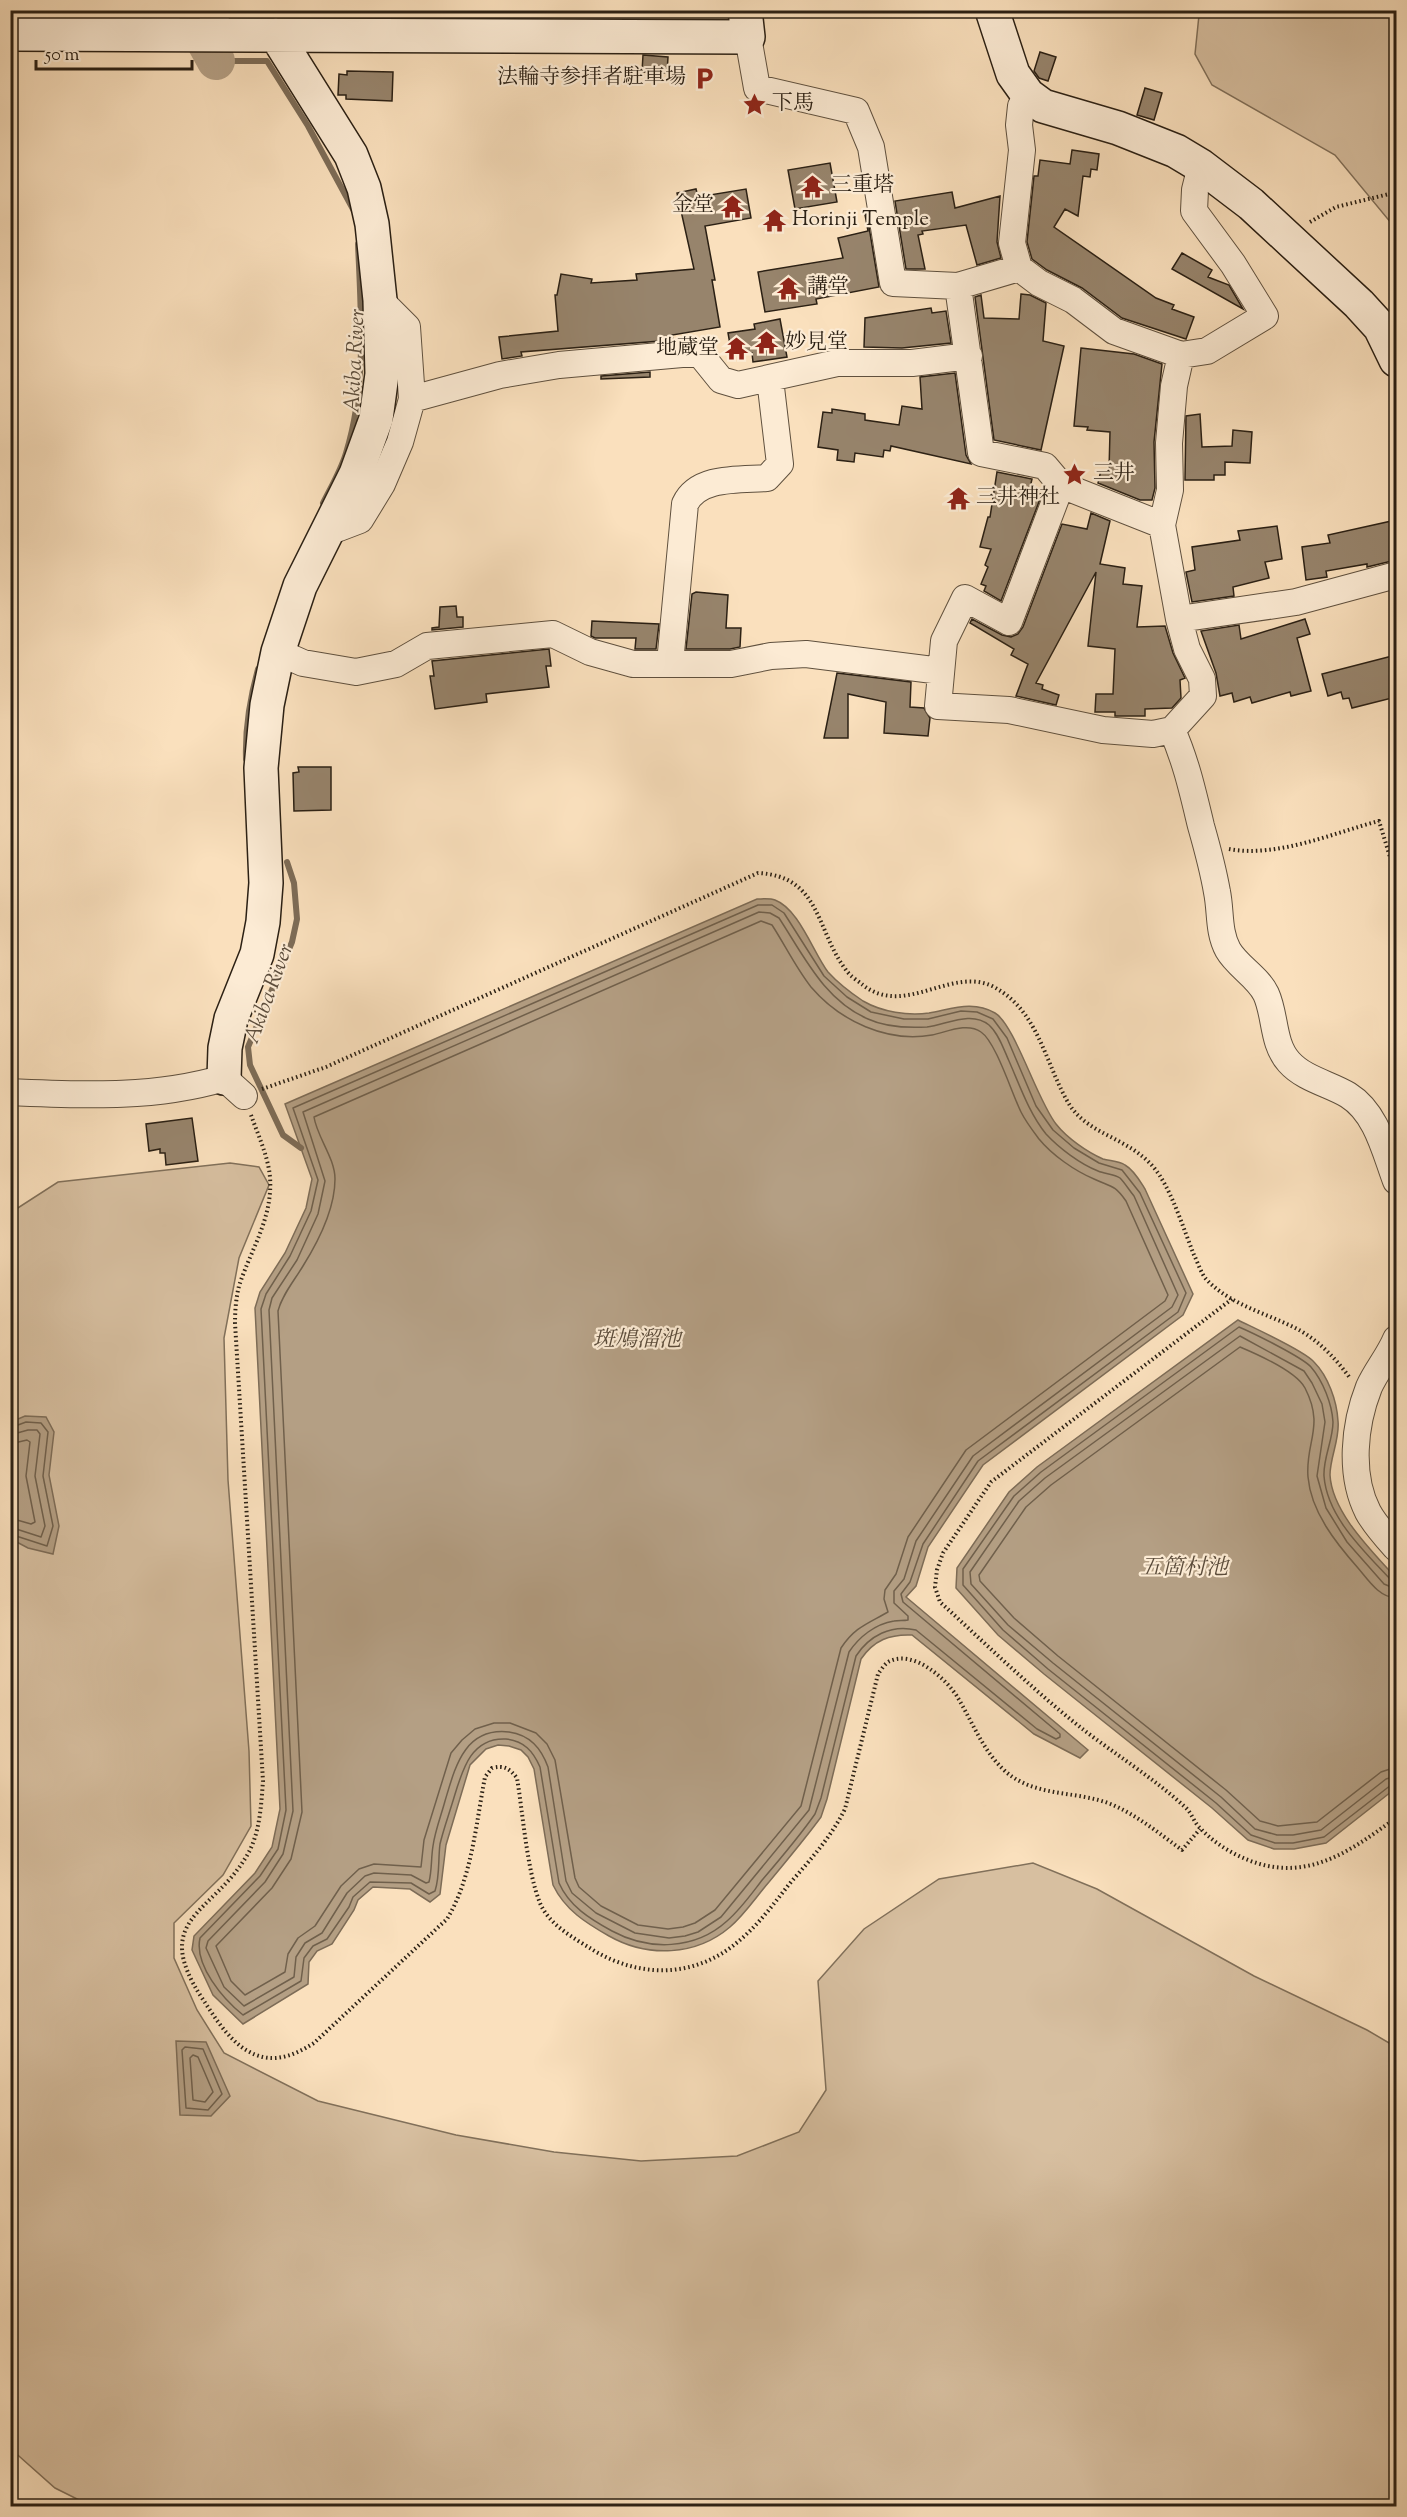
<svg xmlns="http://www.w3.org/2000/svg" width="1407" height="2517" viewBox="0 0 1407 2517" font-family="'Sorts Mill Goudy','Noto Serif JP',serif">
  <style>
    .green { fill: #d7bfa0; stroke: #81705a; stroke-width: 1.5 }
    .water { fill: #b49f84; stroke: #7d6c57; stroke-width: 1.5 }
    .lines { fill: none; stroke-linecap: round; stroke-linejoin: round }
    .shore { stroke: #70604c; stroke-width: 1.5 }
    .stream { stroke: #7d6c57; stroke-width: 6 }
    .river { stroke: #b49f84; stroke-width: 38 }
    .building { fill: #97846c; stroke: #2b2014; stroke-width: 1.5 }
    .street-casing { stroke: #5f503e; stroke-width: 28 }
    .secondary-casing { stroke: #2b2014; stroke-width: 36 }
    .path { stroke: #2b2014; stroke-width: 4; stroke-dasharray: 1.5 3; stroke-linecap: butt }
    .street { stroke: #fcebd4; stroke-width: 26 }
    .secondary { stroke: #fcebd4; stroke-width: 33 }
    .labels { text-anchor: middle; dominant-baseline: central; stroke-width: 4.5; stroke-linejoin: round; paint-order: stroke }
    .poi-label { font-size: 21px; fill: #2b2014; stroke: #fcebd4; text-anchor: start }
    .water-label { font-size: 22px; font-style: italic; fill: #5b4c3b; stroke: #fcebd4 }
  </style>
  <rect width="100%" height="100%" fill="#fae0bd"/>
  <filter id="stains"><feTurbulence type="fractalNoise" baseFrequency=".00333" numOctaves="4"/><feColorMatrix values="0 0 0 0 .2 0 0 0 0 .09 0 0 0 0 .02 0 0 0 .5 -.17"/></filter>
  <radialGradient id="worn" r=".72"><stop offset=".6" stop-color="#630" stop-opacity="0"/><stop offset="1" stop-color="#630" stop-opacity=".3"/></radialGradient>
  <!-- green -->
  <path class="green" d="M1202,11H1396V229L1335,155L1212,85L1195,54L1199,15Z
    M230,1163L259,1167L269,1185L239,1258L224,1338L228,1480L249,1751L251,1826L223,1875L174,1923V1958L197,2010L224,2053L318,2101L456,2135L554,2152L641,2161L737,2156L799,2132L826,2090L818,1981L864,1929L939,1879L1033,1863L1097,1889L1254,1976L1367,2030L1396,2047V2506H91L55,2488L11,2449L10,1213L58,1182Z"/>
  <!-- water -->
  <path class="water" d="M757,899C762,899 770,898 775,900C799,909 813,952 828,972C838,983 851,993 863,1001C882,1012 908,1016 929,1013C952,1009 973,1000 995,1013C1015,1025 1037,1100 1056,1124C1067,1138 1087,1152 1103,1159C1110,1161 1119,1161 1125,1165C1134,1170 1140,1181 1145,1189L1193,1294L1183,1315L983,1465L928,1547L916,1586L906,1597L1088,1750L1080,1758L1034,1734L912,1635C890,1634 874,1640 861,1659L827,1799L821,1817C805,1839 787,1860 769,1882C756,1897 745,1914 730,1927C696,1956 648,1958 609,1936C586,1923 565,1910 553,1885L534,1769L528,1757L521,1750L509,1746L498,1745L486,1749L470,1765L446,1845L440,1894L430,1902L410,1889L373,1887L358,1900L354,1910L332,1944L317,1951L309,1962L308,1984L243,2024L213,1995L192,1950L194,1936L255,1873L272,1847L280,1809L255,1308L260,1292L285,1253L306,1208L312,1179L285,1104Z
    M1238,1320C1254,1328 1305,1351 1314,1362C1328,1376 1337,1401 1338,1421C1340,1439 1330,1457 1330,1475C1332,1513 1373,1552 1396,1578V1788L1326,1843L1294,1849H1274L1248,1840L1212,1808L1044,1674L998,1635L956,1588L957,1568L1009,1492L1037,1467Z
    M25,1416L46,1417L54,1432L49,1475L59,1526L53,1554L28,1548L11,1539V1422Z
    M176,2041L206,2042L230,2096L211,2116L180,2115Z"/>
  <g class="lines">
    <!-- shore -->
    <path class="shore" d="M758,905H772L784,913L824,976L847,997L871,1012L904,1019H928L961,1011L977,1012L993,1019L1007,1038L1036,1106L1053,1130L1074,1148L1099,1163L1122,1170L1140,1193L1186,1293L1178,1312L978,1461L923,1544L910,1582L901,1594L903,1602L1060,1734V1737L1056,1739L1037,1729L916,1630C891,1624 869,1636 856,1656L821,1798L815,1814C799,1837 781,1858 763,1879C752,1893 741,1909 727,1921C695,1950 649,1951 612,1931C590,1919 569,1906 559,1883L540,1767C533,1751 524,1741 506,1739C468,1737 461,1776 452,1804C448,1817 443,1831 440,1844C438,1859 440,1876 435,1891L429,1894L411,1883L370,1882L353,1897L349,1907L327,1939L313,1946L304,1958L301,1981L243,2015C223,1999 194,1965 200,1938L260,1876L278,1849L286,1810L261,1309L266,1294L290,1256L311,1211L318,1180L293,1108Z
      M759,912L770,913L779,918C804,956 824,1000 868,1019C885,1027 908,1028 927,1027C946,1025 971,1010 989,1025C999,1034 1004,1050 1009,1061C1020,1086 1029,1113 1046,1134C1059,1148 1080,1164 1098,1171C1105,1174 1114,1174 1120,1178C1125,1183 1129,1190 1134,1196L1178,1295L1172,1307L973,1456L916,1541L904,1579L894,1591V1603L908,1616V1620C903,1621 899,1620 894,1621C875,1624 859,1637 849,1652L809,1810L721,1917L698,1932L685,1936L669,1938L635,1933L596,1913L572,1893L566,1881L548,1767C541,1748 530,1735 509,1732C464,1727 455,1768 445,1801C441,1816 435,1831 433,1846C431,1858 432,1870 429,1882L426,1883L411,1875L374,1873L365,1876L347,1893L322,1933L305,1943L296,1957L294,1977L244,2006L224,1987L206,1948L208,1941L265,1882L283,1854L293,1811L269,1310L272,1298L297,1260L318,1214L325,1181L303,1112Z
      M761,921L772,925C785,945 796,968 811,987C840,1021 887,1043 932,1035C947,1032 967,1022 981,1032C996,1042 1012,1094 1021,1112C1026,1122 1033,1131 1039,1139C1052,1155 1075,1171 1094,1179C1111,1187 1114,1184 1126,1201L1168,1295L1165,1301L966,1450L908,1537L896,1574L885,1590L884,1599L888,1612C867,1624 855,1627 841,1648L801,1806L715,1910L695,1923L683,1927L668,1929L638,1925L601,1906L579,1887L575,1878L555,1760L547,1744L536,1733L510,1723H494L475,1729L462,1740L451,1753L424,1840L421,1867L374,1864L359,1869L341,1886L315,1926L298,1938L288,1954L285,1972L245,1995L231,1981L216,1946L272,1888L291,1859L302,1812L278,1311C282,1295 294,1281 303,1266C318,1242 335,1208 335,1179C335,1158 317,1137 314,1117Z
      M10,1428L26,1422L41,1423L48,1432L43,1476L53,1526L47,1546L10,1534
      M10,1435L28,1430H37L40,1434L35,1476L45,1526L41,1537L10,1527
      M10,1444L27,1440L30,1442L26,1476L35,1522L31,1524L10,1518
      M1396,1581L1390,1579C1364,1551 1327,1517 1324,1476C1323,1458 1333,1440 1333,1422C1332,1404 1323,1381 1311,1367C1302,1357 1253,1333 1239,1327L1041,1472L1014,1496L963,1569V1585L1003,1630L1048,1669L1216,1803L1251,1835L1275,1843H1293L1324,1837L1391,1785L1396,1784
      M1396,1589L1384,1584L1347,1542L1326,1508L1317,1476L1325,1422L1322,1404L1312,1383L1304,1371L1240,1336L1045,1478L1019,1501L970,1572L971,1584L1008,1625L1053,1663L1221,1797L1255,1829L1277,1835H1293L1321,1830L1386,1779L1396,1776
      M1396,1598C1379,1597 1369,1581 1358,1568C1336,1543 1311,1512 1308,1477C1305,1442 1325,1427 1305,1388C1296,1371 1259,1355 1240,1347L1051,1485L1026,1507L979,1575L980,1581L1014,1618L1058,1656L1226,1790L1260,1821L1278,1826L1317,1822L1381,1772L1396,1767
      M185,2047L203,2049L222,2094L208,2110L186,2108L182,2050Z
      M193,2055L198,2057L213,2092L205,2102L193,2100L190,2058Z"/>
    <!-- stream -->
    <path class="stream" d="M216,61H267L308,126L354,211
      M323,503C331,487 341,470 346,453C367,385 361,314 358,244
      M246,759C245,729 250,698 258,669
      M287,862L294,883L297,919L292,942L248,1047L250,1065L283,1135L301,1148"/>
    <!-- river -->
    <path class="river" d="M188,10L216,61"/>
  </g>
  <!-- building -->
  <path class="building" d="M1040,52L1056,57L1048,81L1039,78L1034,71Z
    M643,55L668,57L667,73L642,72Z
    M347,71L393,72L392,101L346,99V95H338L339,74L347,75Z
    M1145,88L1162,93L1154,120L1137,115Z
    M1072,150L1099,154L1097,170L1091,169L1090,177L1083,176L1078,216L1065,209L1054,227L1156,298L1174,305L1172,309L1194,317L1186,339L1122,318L1082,288L1047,270L1032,259L1027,242L1034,176H1038L1040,160L1070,164Z
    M830,163L837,202L795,209L788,170Z
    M696,189L698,197L746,189L751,218L705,226L715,280H712L720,327L672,335L673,340L521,352L522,356L502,359L499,337L558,331L555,295H557L561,274L592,279L591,283L637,280L636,274L694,269L677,193Z
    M952,192L955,208L1000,196L997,242L1001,258L977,265L966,225L922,231L923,234L918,235L925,269H906L895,201Z
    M864,209H866L879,287L816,299L817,304L765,312L758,272L843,258L838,238L868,231Z
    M1182,253L1212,270L1208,277L1229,285L1243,309L1172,269Z
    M1021,294L1030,295L1046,303L1043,341L1064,346L1041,450L994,440L975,297L981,295L984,318L1019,319Z
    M931,308L932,313L946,311L951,343L902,348L864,347L865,318Z
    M780,319L787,357L753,362L752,353L732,356L728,333L755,329L754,324Z
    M1081,348L1134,354L1162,364L1154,442L1155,488L1152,500H1140L1098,483L1101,470H1109L1110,432L1087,430L1088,427L1074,426Z
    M650,372V377L601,379V376Z
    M955,373L966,455L971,464L891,446L890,451L884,450L883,457L855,453L854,462L837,460L838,450L818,447L823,412L832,413V409L865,414V420L899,425L902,406L922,409L920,377Z
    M1200,414L1202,447L1232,446L1233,430L1252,432L1250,463L1225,462V475H1214V480H1185L1186,416Z
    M997,472L1032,479L1029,492L1042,494L1001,601L984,591L986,586L981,584L988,567L985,565L991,549L980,547L988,517H990Z
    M1091,513L1110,521L1100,564L1125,568L1123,584L1142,586L1137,627L1165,626L1173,653L1185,678L1180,680L1181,698L1172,708L1145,709V716H1115V712H1095L1096,694H1113L1115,649L1088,646L1096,572L1036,683L1043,685L1042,689L1059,695L1056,705L1016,696L1028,664L1011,655L1014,649L970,623L972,619L1002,635L1011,637L1018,634L1023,627L1062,524L1087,529Z
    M1396,520V560L1367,567V564L1326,571L1327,577L1306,580L1302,547L1330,543L1328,535Z
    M1277,526L1282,559L1265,562L1269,578L1233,587L1234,596L1192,602L1186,572L1195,570L1192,547L1240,540L1238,531Z
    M696,592L728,595L726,628H741L740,647L730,649H686L692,594Z
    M456,606L457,617H463V627L432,630V628L439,627L440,607Z
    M1305,619L1310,634L1297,638L1311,691L1291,696L1290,692L1252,703L1250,697L1234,702L1232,693L1220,696L1216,673L1201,631L1239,625L1241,639Z
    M592,621L659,624L656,649H635L636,638H595L591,636Z
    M549,649L551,666H546L549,687L486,694L487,702L435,709L430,676H434L432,661Z
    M1396,655V697L1352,708L1349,698L1343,699L1341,692L1328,696L1322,674Z
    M837,673L911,682L910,707L924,708L930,718L928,736L884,733L886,702L848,694V738H824Z
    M298,767H331V810L294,811L293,773L299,772Z
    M192,1118L198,1161L166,1165L165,1153H160V1149L149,1151L146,1124Z"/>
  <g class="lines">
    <defs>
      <path id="street" d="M162,10L172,34
        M210,10L222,34
        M748,37L757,88L856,111L871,147L893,283L958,286L981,453L1045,466L1061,485L1162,525L1179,619L1296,602L1396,575
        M1028,95L1021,106L1019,125L1022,150L1012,243L1019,268L1039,283L1073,300L1114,331L1181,355L1207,351L1265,316L1233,264L1194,211L1195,190L1201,166
        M958,286L1019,268
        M412,399L500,375L559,365L682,354H700L721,380L738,385L837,363H912L969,356
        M1061,485L1009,622L965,598L944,641L938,706L1009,710L1103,730L1153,734L1172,730L1203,696L1202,679L1187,649L1179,619
        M1162,525L1170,490L1169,443L1174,386L1181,355
        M329,526L339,528L360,520L382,484L400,442L412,399L407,327L380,300
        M278,652L303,663L356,672L396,664L427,646L553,634L590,652L633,664H731L771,656L806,654L941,671
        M670,663L685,504C698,476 739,480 767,478L780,464L770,379
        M1172,730C1186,761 1193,793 1201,826C1207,847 1213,869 1217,892C1221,911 1218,932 1228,950C1237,966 1258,977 1266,994C1276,1016 1272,1043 1289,1062C1304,1079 1330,1084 1348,1095C1377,1113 1385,1152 1396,1181
        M10,1092C83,1095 153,1099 224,1078L244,1096
        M1396,1339C1389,1356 1376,1371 1369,1387C1354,1425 1349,1475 1368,1512C1375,1525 1387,1538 1396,1548"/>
      <path id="secondary" d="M992,10L1013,74L1028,95L1043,106L1118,128L1176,151L1201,166L1251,204L1359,304L1380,327L1396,360
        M10,34L748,37L745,10
        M224,1078L225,1048L231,1019L257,954L263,922L266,883L261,768L267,705L278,652L300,586L356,474L376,419L382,374L380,300L372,224L364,188L351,155L276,35"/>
    </defs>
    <!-- street casing -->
    <use href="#street" class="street-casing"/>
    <!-- secondary casing -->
    <use href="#secondary" class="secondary-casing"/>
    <!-- path -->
    <path class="path" d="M1310,222L1336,207L1389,194L1396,195
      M1229,849C1277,858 1333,833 1379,821L1390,857L1396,869
      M262,1089L326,1067L758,873C821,876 816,931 846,970C850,976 858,981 863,985C905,1018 952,965 994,987C1039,1011 1045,1064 1069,1104C1090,1138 1135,1137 1160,1176C1174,1198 1184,1230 1194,1255C1198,1263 1201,1273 1206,1279C1231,1306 1270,1314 1301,1331C1321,1343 1336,1359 1350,1378
      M251,1115C258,1135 268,1156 270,1177C273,1218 251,1249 239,1286C236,1298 235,1311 235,1323L263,1781C261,1806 260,1835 246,1857C212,1914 150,1919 202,1998C214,2016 227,2038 246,2050C270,2065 292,2057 314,2043L447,1919C472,1878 476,1823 485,1777L492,1768C504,1765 509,1768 517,1778C523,1814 527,1871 540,1903C549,1925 574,1938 593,1950C641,1979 697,1978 740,1940C760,1923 775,1902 791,1882C811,1859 831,1837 845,1809L878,1674C881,1670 885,1663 890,1661C914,1650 947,1679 958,1698C973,1723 983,1751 1005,1771C1035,1798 1078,1790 1113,1805C1138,1816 1160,1834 1182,1850L1200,1829
      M1232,1299L991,1482L943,1553L937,1570L935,1587L940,1602C986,1644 1031,1688 1080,1727C1113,1753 1155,1779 1185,1807C1192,1813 1194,1823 1201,1829C1218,1847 1244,1861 1268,1866C1319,1876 1358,1845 1396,1818"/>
    <!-- street -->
    <use href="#street" class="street"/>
    <!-- secondary -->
    <use href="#secondary" class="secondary"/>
  </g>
  <!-- icons -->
  <defs>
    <symbol id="parking-bare" viewBox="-9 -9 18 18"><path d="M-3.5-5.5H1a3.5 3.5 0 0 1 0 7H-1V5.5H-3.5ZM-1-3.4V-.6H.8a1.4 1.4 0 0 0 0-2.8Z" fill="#8f2418" stroke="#fcebd4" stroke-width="2.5" paint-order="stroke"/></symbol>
    <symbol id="sight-bare" viewBox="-9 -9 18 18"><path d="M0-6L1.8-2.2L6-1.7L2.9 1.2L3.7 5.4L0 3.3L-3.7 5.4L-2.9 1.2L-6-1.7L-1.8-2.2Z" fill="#8f2418" stroke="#fcebd4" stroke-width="2.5" paint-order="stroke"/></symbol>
    <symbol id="temple-bare" viewBox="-9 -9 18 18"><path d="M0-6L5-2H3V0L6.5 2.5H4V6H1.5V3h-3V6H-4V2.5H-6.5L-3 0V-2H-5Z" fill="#8f2418" stroke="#fcebd4" stroke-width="2.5" paint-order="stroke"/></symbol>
  </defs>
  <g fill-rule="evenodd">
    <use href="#parking-bare" x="688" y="62" width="33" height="33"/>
    <use href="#sight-bare" x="738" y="88" width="33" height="33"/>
    <use href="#temple-bare" x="796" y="170" width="33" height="33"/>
    <use href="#temple-bare" x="716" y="190" width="33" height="33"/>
    <use href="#temple-bare" x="758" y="204" width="33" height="33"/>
    <use href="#temple-bare" x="772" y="272" width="33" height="33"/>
    <use href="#temple-bare" x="750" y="326" width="33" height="33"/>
    <use href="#temple-bare" x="720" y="332" width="33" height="33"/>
    <use href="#sight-bare" x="1058" y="458" width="33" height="33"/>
    <use href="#temple-bare" x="942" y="482" width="33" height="33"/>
  </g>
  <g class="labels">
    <!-- poi labels -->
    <g class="poi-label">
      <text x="686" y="78" text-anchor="end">法輪寺参拝者駐車場</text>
      <text x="772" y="104">下馬</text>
      <text x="831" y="186">三重塔</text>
      <text x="714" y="206" text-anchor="end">金堂</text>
      <text x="792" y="220">Horinji Temple</text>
      <text x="807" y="288">講堂</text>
      <text x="785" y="343">妙見堂</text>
      <text x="719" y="349" text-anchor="end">地蔵堂</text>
      <text x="1093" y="474">三井</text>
      <text x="976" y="498">三井神社</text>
    </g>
    <!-- water labels -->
    <g class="water-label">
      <text transform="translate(356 361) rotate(-87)">Akiba River</text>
      <text transform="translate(270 994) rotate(-70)">Akiba River</text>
      <text x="637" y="1341">斑鳩溜池</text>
      <text x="1184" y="1569">五箇村池</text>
    </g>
  </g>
  <!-- margin -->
  <rect width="1407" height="2517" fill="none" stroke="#fae0bd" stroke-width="36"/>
  <rect x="12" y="12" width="1383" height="2493" fill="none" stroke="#2b2014" stroke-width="3"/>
  <rect x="18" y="18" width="1371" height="2481" fill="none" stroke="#2b2014" stroke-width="1.5"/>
  <!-- scale -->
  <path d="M36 60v9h156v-9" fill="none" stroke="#2b2014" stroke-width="3"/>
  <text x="45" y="60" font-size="18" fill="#2b2014" stroke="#fcebd4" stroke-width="4.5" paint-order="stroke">50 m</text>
  <rect width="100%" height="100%" filter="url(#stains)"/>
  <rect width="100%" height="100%" fill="url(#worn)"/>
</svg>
